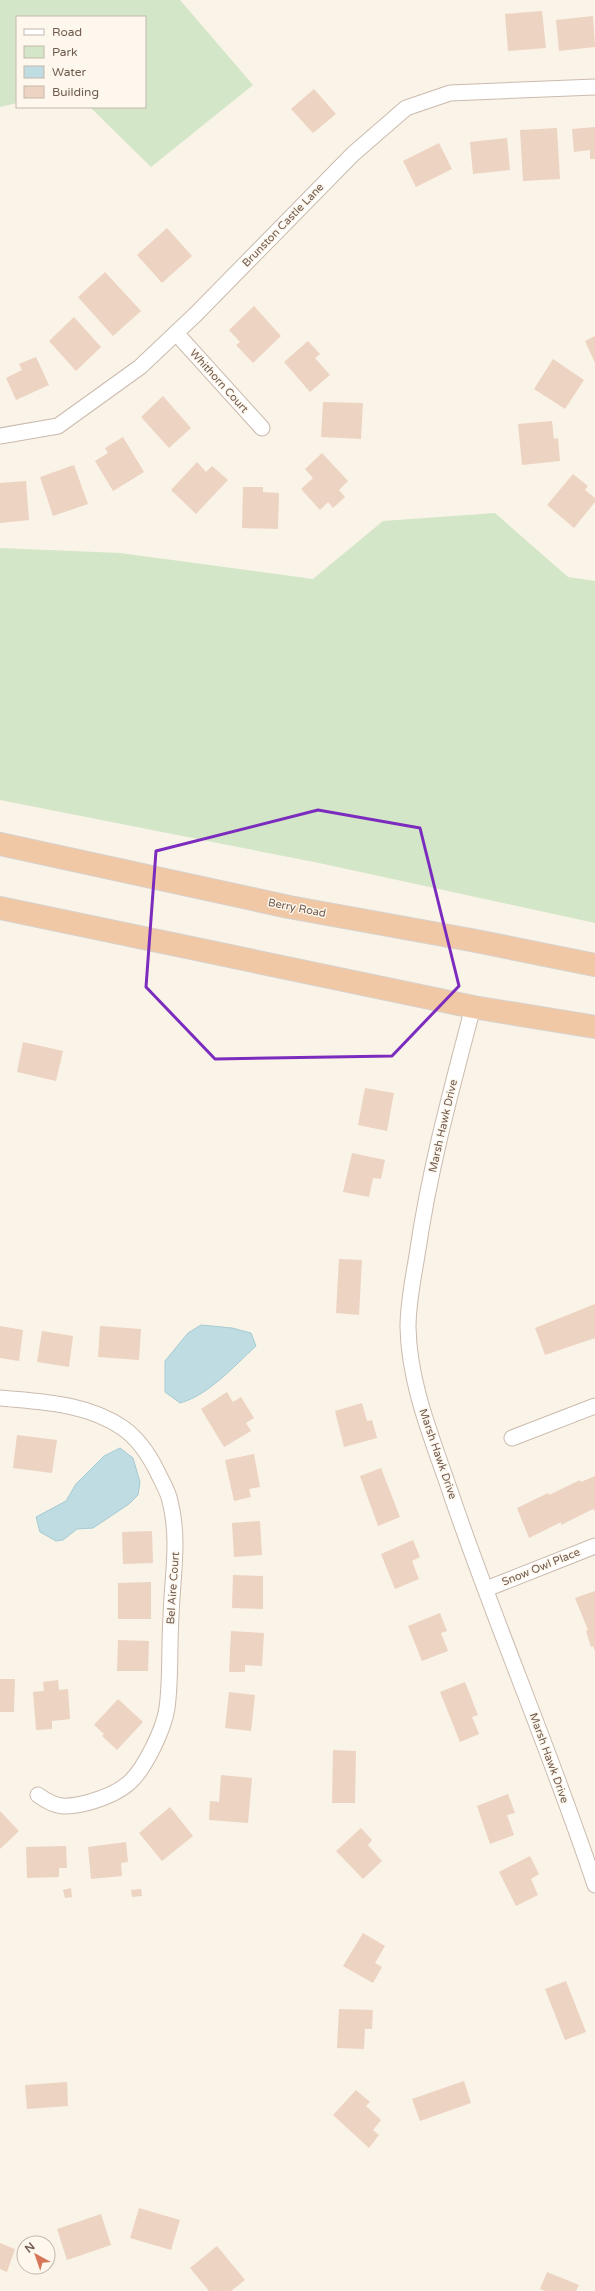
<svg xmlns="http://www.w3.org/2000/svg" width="595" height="2291" viewBox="0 0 595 2291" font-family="'Varela Round',sans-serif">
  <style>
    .green { fill: #d3e6c7 }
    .water { fill: #bedce2; stroke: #a5cbd3 }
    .building { fill: #edd3c2 }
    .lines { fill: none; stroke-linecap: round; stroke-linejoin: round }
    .minor-casing { stroke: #cbbbae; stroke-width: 17 }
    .trunk-casing { stroke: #d7d1cd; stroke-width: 24 }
    .minor { stroke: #fff; stroke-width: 15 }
    .trunk { stroke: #f0c8a5; stroke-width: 22 }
    .marked { fill: none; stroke: #7b2cbf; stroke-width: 3; stroke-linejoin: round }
    .labels { text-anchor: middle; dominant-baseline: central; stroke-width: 3; stroke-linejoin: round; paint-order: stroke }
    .street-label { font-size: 11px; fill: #715b4e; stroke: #fdf7ed }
  </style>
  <rect width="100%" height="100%" fill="#faf3e7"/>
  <!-- green -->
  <path class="green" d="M0,0H180L253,85L151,167L90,107H145V17H17V103L0,107Z
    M495,513L568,577L595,581V923L319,863L0,800V548L120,553L313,579L383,521Z"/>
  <!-- water -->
  <path class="water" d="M201,1325L232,1328L251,1333L256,1346C234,1366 209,1395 180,1403L165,1392V1361L188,1333Z
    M120,1448L133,1458L140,1482L138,1495L129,1504L93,1528L77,1529L63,1540L56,1541L40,1532L36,1517L66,1501L76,1484L104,1456Z"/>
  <!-- building -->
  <path class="building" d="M542,11L546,48L508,51L505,14Z
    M593,16L595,47L559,51L556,20Z
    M314,89L336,114L313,133L291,109Z
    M595,127V159H590V150L574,152L572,129Z
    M557,128L560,179L523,181L520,130Z
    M507,138L510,170L473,174L470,142Z
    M439,143L452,169L416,187L403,161Z
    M167,228L192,256L162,283L137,255Z
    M105,272L141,311L113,336L78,297Z
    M254,306L281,336L253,363L236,345L240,342L229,330Z
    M74,317L101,347L76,371L49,341Z
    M595,336V363L585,341Z
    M308,341L320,354L315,358L330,375L310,392L284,362Z
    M36,357L49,385L16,400L6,378L22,370L19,364Z
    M553,359L584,380L565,409L534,389Z
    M163,396L191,428L169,448L141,417Z
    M323,402L363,403L361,439L321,437Z
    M552,421L554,439L558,438L560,461L522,465L518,424Z
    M123,437L144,472L113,491L95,461L108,453L105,448Z
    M322,453L348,481L339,490L345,497L333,508L328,502L320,510L301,489L313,478L305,469Z
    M197,462L206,472L212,466L228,480L196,514L171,490Z
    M74,465L88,504L53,516L40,477Z
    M573,474L588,486L585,490L595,498V502L574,528L547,505Z
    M26,481L29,520L0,523V483Z
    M243,487H263V492L279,493L278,529L242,528Z
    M23,1042L63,1051L56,1081L17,1072Z
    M365,1088L394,1093L387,1131L358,1125Z
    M352,1153L385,1160L381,1179L373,1178L369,1197L343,1192Z
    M339,1259L362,1260L359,1315L336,1313Z
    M595,1304V1338L545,1355L535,1328Z
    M0,1326L23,1330L19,1361L0,1358Z
    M100,1326L141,1329L139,1360L98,1357Z
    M42,1331L73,1336L69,1367L37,1362Z
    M227,1392L233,1402L241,1397L254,1418L246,1423L251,1431L224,1447L201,1409Z
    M362,1403L367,1421L372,1420L377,1438L344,1447L335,1411Z
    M17,1435L57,1440L52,1473L13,1468Z
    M254,1454L260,1487L249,1489L251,1497L234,1501L225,1460Z
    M381,1468L400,1517L378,1526L360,1476Z
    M595,1476V1511L593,1509L561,1525V1522L529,1538L517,1508L548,1493L549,1495L580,1480L581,1482Z
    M260,1521L262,1555L234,1557L232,1523Z
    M152,1531L153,1563L123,1564L122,1532Z
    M413,1540L420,1557L412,1561L419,1579L395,1589L381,1554Z
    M233,1575L263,1576V1609L232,1608Z
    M151,1582V1619H118V1583Z
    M595,1591V1651L593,1646L591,1647L586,1631L588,1630L575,1598Z
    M440,1613L447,1631L441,1633L448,1651L422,1661L408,1626Z
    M231,1631L264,1633L262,1666L245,1665V1672H229Z
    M118,1640L149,1641L148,1671H117Z
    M0,1679H15L14,1712H0Z
    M58,1680L59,1690L68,1689L70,1719L52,1721V1729L36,1730L33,1692L44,1691L43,1682Z
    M465,1682L478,1715L472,1717L479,1734L460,1742L440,1692Z
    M229,1692L255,1695L251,1731L225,1728Z
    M118,1699L143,1722L117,1750L102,1736L104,1734L94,1725Z
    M333,1750L356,1751L355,1803H332Z
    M221,1775L252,1778L248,1823L209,1820L210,1801L219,1802Z
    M508,1794L515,1813L507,1815L514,1835L490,1844L477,1806Z
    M170,1807L193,1836L162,1861L139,1833Z
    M0,1811L19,1831L0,1849Z
    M361,1828L372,1840L368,1845L382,1861L363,1879L336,1851Z
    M126,1842L128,1862L121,1863L122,1876L91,1879L88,1847Z
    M66,1846L67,1868H59V1877L27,1878L26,1847Z
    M530,1856L539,1874L531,1879L538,1895L516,1906L499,1872Z
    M71,1888L72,1897L65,1898L63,1890Z
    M141,1889L142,1896L132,1897L131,1890Z
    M363,1933L385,1946L375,1963L382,1967L373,1983L343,1966Z
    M566,1981L586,2032L565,2040L545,1989Z
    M339,2009L373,2010L372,2029H365L364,2049L337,2048Z
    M464,2081L471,2103L420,2121L412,2099Z
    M67,2082L68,2106L27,2109L25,2085Z
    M356,2090L370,2102L366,2106L381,2120L373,2130L379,2135L369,2148L333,2115Z
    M139,2208L180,2220L171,2250L130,2238Z
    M101,2214L111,2245L67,2260L57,2229Z
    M0,2243L15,2249L7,2272L0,2269Z
    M217,2246L245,2280L231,2291H209L190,2268Z
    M547,2272L579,2285L576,2291H546L540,2289Z"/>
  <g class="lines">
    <defs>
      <path id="minor" d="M176,333L262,428
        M0,436L58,426L140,367L196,314L353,154L406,108L450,93L595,87
        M473,1007C452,1087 430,1167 418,1249C414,1275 408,1301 408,1327C409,1384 432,1438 450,1491C495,1624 551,1752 595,1885
        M0,1398C42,1402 87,1403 123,1428C137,1438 149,1455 157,1471C161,1480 168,1491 170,1501C180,1540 172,1578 171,1617C169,1647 171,1679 167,1708C164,1729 145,1768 130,1782C119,1792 104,1798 90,1802C67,1808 57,1809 38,1795
        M512,1438L595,1406
        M486,1589L595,1546"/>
      <path id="trunk" d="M0,844L289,907L471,940L595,965
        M0,908L473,1007L595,1027"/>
    </defs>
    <!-- minor casing -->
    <use href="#minor" class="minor-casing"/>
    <!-- trunk casing -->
    <use href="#trunk" class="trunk-casing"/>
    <!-- minor -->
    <use href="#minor" class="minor"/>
    <!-- trunk -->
    <use href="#trunk" class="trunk"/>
  </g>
  <!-- marked area -->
  <path class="marked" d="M318,810L420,828L459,986L392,1056L215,1059L146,987L156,851Z"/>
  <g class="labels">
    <!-- street labels -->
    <g class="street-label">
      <text transform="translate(283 225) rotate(-46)">Brunston Castle Lane</text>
      <text transform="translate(219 381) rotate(48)">Whithorn Court</text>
      <text transform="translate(297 908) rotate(11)">Berry Road</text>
      <text transform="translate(443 1126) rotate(-77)">Marsh Hawk Drive</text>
      <text transform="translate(438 1454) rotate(71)">Marsh Hawk Drive</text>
      <text transform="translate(541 1567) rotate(-22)">Snow Owl Place</text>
      <text transform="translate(173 1588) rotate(-86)">Bel Aire Court</text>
      <text transform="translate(549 1758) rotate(70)">Marsh Hawk Drive</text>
    </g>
  </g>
  <!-- legend -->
  <rect x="16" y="16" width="130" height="92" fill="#fdf7ed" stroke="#c5b9ad"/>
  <rect x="24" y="29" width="20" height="6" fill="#ffffff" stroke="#c5b9ad"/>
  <text x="52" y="36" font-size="12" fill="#715b4e">Road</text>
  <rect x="24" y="46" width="20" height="12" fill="#d3e6c7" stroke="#c5b9ad"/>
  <text x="52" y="56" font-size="12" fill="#715b4e">Park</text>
  <rect x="24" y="66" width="20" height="12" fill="#bedce2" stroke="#c5b9ad"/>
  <text x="52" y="76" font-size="12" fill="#715b4e">Water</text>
  <rect x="24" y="86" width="20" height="12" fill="#edd3c2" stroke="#c5b9ad"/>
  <text x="52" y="96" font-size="12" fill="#715b4e">Building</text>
  <!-- north arrow -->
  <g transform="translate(36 2255) rotate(320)"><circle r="19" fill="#fdf7ed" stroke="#c5b9ad"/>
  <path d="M0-3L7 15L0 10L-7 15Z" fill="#d87659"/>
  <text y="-6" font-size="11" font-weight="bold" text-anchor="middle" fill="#715b4e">N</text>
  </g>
</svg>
